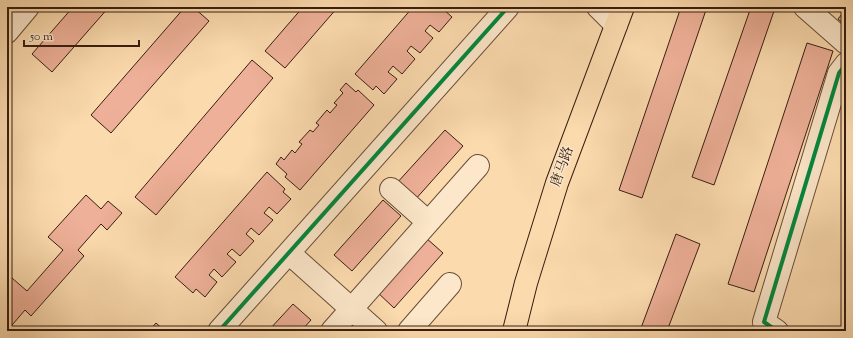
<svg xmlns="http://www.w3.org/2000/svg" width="853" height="338" viewBox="0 0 853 338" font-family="'Sorts Mill Goudy','Noto Serif SC',serif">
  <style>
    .building { fill: #eeb098; stroke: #371e12 }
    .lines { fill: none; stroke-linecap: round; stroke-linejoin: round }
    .minor-casing { stroke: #684d39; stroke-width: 24 }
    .major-casing { stroke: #371e12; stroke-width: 24 }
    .minor { stroke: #fce7ca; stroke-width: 22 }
    .major { stroke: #fbdaad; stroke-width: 22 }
    .cycleway-casing { stroke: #fce7ca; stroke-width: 6 }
    .cycleway { stroke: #00873e; stroke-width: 4 }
    .labels { text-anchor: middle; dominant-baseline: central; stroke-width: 3; stroke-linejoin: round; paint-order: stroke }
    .street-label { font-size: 14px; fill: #371e12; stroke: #fce7ca }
  </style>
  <rect width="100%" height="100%" fill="#fbdaad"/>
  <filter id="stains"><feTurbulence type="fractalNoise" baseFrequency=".005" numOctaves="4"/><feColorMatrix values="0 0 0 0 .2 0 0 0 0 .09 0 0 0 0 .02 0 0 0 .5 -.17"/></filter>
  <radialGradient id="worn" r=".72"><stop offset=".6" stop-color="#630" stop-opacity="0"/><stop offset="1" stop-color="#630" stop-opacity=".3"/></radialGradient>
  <!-- building -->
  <path class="building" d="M73,7H109L52,72L32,54Z
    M185,7H193L209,21L111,133L91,115Z
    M303,7H338L285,68L265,51Z
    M413,7H446L444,10L452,17L439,32L430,25L425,31L433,38L420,53L411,46L407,51L415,59L402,74L393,66L388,72L397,79L384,94L376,86L373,90L355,74Z
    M452,7H460L457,11Z
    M681,7H707L642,198L619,190Z
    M751,7H763L774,11L714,185L692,177Z
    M846,9V26L838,19Z
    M807,43L833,51L754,292L728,284Z
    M252,60L273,78L156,215L135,197Z
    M346,83L356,92L358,90L374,105L300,190L285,177L287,174L276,164L281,157L284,160L292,150L295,153L302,144L299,142L310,130L313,132L319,125L316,123L327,110L330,113L337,105L334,103L343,93L340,90Z
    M445,130L463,146L414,201L396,184Z
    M267,172L285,189L283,192L291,199L277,214L269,207L264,213L273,220L259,235L251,228L246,234L254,241L240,256L232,249L227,254L236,262L222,277L214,269L209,275L217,282L205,297L196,289L193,293L175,277Z
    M86,195L101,209L108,201L122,213L107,230L101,224L78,250L84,256L31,316L25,310L7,331V284L12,278L27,291L63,250L48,237Z
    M383,200L401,216L352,271L334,255Z
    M676,234L700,244L667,331H650L641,328Z
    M425,237L443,253L394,308L376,291Z
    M293,304L311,320L301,331H268Z
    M156,323L165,331H149Z"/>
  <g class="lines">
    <defs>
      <path id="minor" d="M598,7L616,25
        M805,7L846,43
        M7,32L28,7
        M391,189L428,222
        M289,253L376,331
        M219,331L508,7
        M332,331L478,166
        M409,331L450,284
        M777,331L764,322L839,73L846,64"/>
      <path id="major" d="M514,331L526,283L557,183L623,7"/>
    </defs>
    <!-- minor casing -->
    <use href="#minor" class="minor-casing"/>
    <!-- major casing -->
    <use href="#major" class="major-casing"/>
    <!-- minor -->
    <use href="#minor" class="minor"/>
    <!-- major -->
    <use href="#major" class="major"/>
    <defs>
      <path id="cycleway" d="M219,331L508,7
        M777,331L764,322L839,73L846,64"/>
    </defs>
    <!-- cycleway casing -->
    <use href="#cycleway" class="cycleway-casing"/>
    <!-- cycleway -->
    <use href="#cycleway" class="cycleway"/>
  </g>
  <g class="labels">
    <!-- street labels -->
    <g class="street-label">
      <text transform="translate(563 167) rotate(-70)">唐马路</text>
    </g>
  </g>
  <!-- margin -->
  <rect width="853" height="338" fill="none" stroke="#fbdaad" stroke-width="24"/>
  <rect x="8" y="8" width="837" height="322" fill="none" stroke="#371e12" stroke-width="2"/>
  <rect x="12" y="12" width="829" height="314" fill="none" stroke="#371e12"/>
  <!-- scale -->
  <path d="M24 40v6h115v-6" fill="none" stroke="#371e12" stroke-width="2"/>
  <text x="30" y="40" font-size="12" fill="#371e12" stroke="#fce7ca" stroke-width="3" paint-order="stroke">50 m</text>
  <rect width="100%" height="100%" filter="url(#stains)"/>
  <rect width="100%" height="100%" fill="url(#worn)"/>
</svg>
